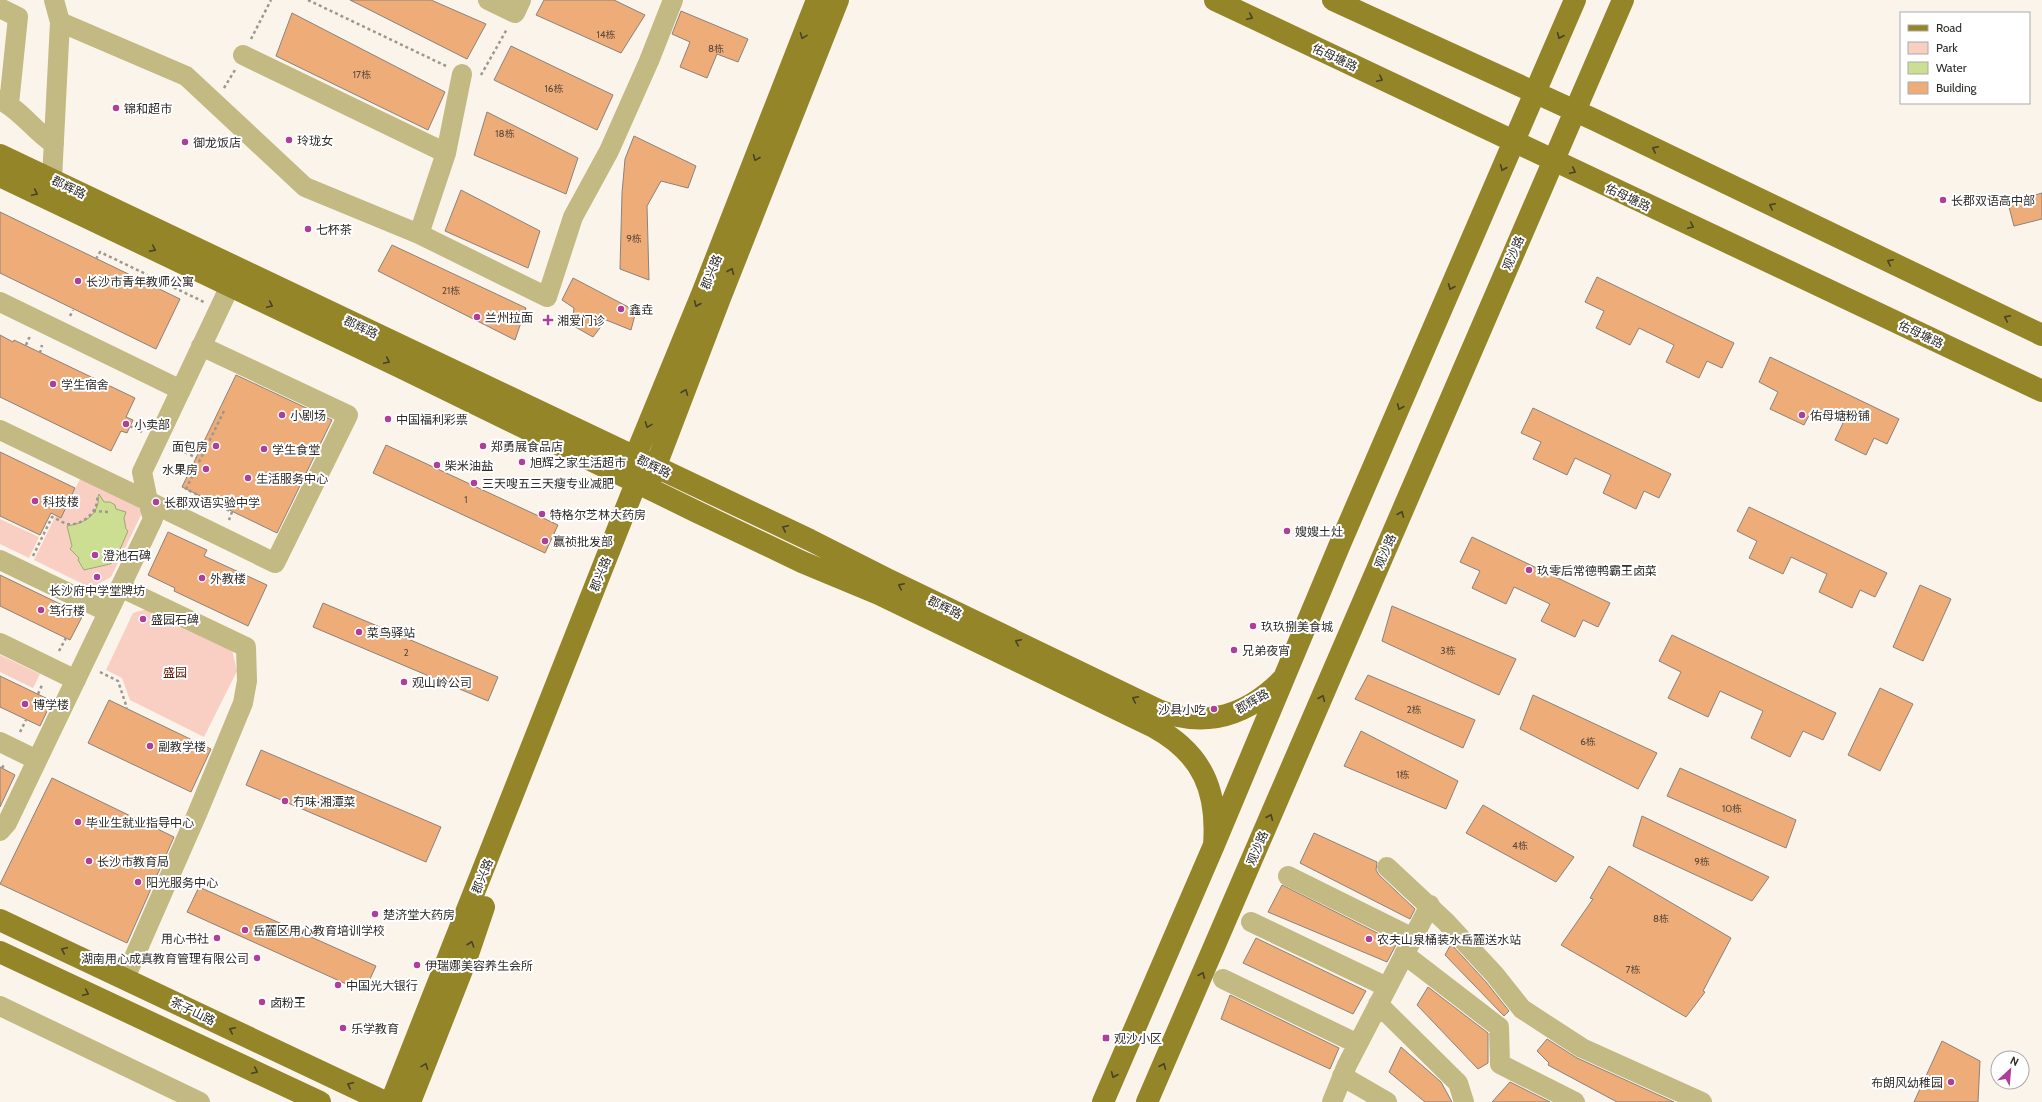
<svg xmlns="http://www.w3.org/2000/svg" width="2042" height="1102" viewBox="0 0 2042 1102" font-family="Cabin,'Noto Sans SC',sans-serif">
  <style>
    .green { fill: #f8cfc2 }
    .water { fill: #ccde91; stroke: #9da872 }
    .building { fill: #eeac79; stroke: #8b827b }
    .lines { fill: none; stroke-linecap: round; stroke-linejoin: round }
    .path { stroke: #9d9791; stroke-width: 2.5; stroke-dasharray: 3 3; stroke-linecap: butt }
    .minor { stroke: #c3b983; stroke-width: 20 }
    .major { stroke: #958529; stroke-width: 22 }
    .oneway { stroke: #484228 }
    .poi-dot { fill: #af3e99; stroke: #fff; stroke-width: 1.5 }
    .labels { text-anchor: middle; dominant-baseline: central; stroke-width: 4; stroke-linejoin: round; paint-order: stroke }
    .number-label { font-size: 10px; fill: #5e4b3c }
    .street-label { font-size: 12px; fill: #2e2b28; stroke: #fff }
    .poi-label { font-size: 12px; fill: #2e2b28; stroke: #fff; text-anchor: start }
    .park-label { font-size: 12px; fill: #5f1901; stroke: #fff }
  </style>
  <rect width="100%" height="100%" fill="#fbf4ea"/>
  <!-- green -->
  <path class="green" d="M80,479L136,504L141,511V515L111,577L91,588L34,560L56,515L61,517Z
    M0,519L39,537L29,558L0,544Z
    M147,609L232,650L237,671L204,737L130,700L122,678L106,670L133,613Z
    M0,655L40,674L33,688L0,672Z"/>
  <!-- water -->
  <path class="water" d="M99,494L104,502H110L115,505L116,509L126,512L124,518L126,529L128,531L118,554L113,553V562L110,564L84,570L78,560L79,558L70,549L72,546L67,526C82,523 94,519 98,503C99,499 97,498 99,494Z"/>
  <!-- building -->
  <path class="building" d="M350,0H431L486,24L467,59Z
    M544,0H614L645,15L621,53L536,15Z
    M681,11L748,39L738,62L717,54L707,78L680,67L690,42L672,34Z
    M292,13L445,92L428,130L276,56Z
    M511,46L613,95L597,130L494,80Z
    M487,112L578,158L566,194L474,155Z
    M634,136L696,166L688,188L661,181L647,206L649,280L620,269L622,193L625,159Z
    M461,190L540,231L528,268L445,231Z
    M2042,193V219L2014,226L2008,203Z
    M0,212L180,299L156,349L0,273Z
    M392,245L526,308L515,340L378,271Z
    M1597,277L1734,343L1722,368L1707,361L1699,378L1666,362L1674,345L1639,328L1630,345L1596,328L1604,311L1585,302Z
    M573,278L636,311L631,330L606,320L593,337L572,325L574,308L562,300Z
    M0,335L13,342L14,340L135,398L126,417L133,420L127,433L121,431L111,451L0,397Z
    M1770,357L1899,419L1887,444L1874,438L1866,455L1835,440L1843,423L1813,408L1804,425L1770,409L1778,392L1759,382Z
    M236,375L332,420L277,533L182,487Z
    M1533,408L1671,474L1659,498L1644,491L1636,509L1603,493L1611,475L1575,458L1567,475L1533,459L1541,442L1521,433Z
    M386,445L558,525L545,553L373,473Z
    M0,452L75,488L61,518L51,513L40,535L0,516Z
    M1749,507L1887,573L1875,597L1860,590L1852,608L1819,592L1827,574L1791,557L1783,574L1749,558L1757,541L1737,531Z
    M168,532L207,550L204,556L267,585L248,626L174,591L175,588L148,575Z
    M1472,537L1610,603L1598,627L1583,620L1575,637L1541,621L1550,604L1514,587L1506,604L1472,588L1480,571L1460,562Z
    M0,575L83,615L70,640L0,606Z
    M1920,585L1951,599L1923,661L1893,647Z
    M323,603L498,677L488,701L313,627Z
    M1392,606L1516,659L1499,695L1382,641Z
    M1672,635L1836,713L1823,740L1803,731L1790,757L1751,738L1763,711L1720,691L1708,717L1668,698L1681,672L1659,661Z
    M1368,675L1475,720L1463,748L1355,699Z
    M0,676L52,701L40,726L0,707Z
    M1880,688L1913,704L1880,771L1848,755Z
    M1533,695L1657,753L1638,789L1520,729Z
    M109,700L211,749L191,792L88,743Z
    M1361,731L1458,781L1446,809L1344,766Z
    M261,750L441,827L426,862L246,785Z
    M0,767L15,775L0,807Z
    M1680,768L1796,820L1786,848L1667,796Z
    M52,778L174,837L127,943L0,884Z
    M1483,805L1574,857L1556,882L1466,833Z
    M1642,816L1769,877L1752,901L1633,846Z
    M1314,833L1377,862L1376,870L1379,875L1415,909L1410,919L1300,863Z
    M1609,866L1731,938L1703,991L1705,992L1686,1017L1561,945L1593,899L1590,898Z
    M1282,885L1397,943L1387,962L1268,912Z
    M199,887L376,966L364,992L187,912Z
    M1256,938L1366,991L1353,1014L1243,963Z
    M1451,944L1486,982L1509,1011L1504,1016L1445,955Z
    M1428,987L1488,1033V1063L1478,1069L1417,1005Z
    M1230,995L1339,1048L1330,1069L1221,1019Z
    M1547,1039L1577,1058L1674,1102H1617L1548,1065L1549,1063L1537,1051Z
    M1942,1041L1980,1061L1978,1102H1914Z
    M1401,1047L1441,1082L1452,1102H1425L1389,1072Z
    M1510,1082L1550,1102H1492Z"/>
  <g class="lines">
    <!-- path -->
    <path class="path" d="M308,0L446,66
      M251,39L271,0
      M481,75L507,29
      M224,88L235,70
      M96,259L100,252L204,302
      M70,316L73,310
      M26,345L29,338L31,339
      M40,353L42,345
      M224,411L186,489L232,512L229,520
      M130,426L142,432
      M174,447L197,458
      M93,511L109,512
      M33,556L52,517C57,519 62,522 67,524C81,527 100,511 97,496
      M59,651L66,638
      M100,672L118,681L127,708
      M38,694L43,683
      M20,732L26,720
      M2,768L5,763"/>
    <!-- minor -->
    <path class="minor" d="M488,0L515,13L521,0
      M0,8L18,17L9,104
      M60,22L186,76L305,187L419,234L547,297L573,217L609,151L649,61L673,0
      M243,55L446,153L462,74
      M0,100C21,110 35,132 54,144
      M52,179L60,22L54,0
      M419,234L446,153
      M0,302L181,390
      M201,346L348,415L275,563L148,501L142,472L230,286
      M0,430L148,501L153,519L7,823L0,831
      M0,560L108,612
      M120,587L246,647L247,681L243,703L197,814L125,978
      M0,643L76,680
      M0,742L37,760
      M1387,867L1446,922L1495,975L1522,1009L1582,1048L1702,1102
      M1288,876L1413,938
      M1251,922L1387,987
      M1404,954L1499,1027L1500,1064L1575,1102
      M1223,979L1358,1044
      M1378,1004L1458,1083L1464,1102
      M0,1006L200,1102
      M1342,1076L1387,1102
      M1332,1102L1347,1065L1430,905"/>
    <!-- major -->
    <path class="major" d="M1215,0L2042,391
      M1333,0L1595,120L2042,335
      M0,155L810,540L887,579L1158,710C1207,729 1248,715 1284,678
      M0,176L398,366L695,511L802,562L879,594L1154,727C1203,754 1218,791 1214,845
      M650,481L720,298L838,0
      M0,920L385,1102
      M0,952L320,1102
      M391,1102L636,483L635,457L702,294L817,0
      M410,1102L466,960L484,907
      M1103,1102L1214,845L1340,544L1575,0
      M1147,1102L1623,0"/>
  </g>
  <!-- one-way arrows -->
  <defs><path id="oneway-chevron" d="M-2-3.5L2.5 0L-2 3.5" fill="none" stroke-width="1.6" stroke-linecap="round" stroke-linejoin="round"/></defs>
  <g class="oneway">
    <use href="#oneway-chevron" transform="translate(1250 17) rotate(25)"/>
    <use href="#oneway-chevron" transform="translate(803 36) rotate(111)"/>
    <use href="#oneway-chevron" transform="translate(1560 36) rotate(113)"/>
    <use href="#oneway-chevron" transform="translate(1380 79) rotate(25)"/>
    <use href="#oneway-chevron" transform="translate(1655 149) rotate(-154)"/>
    <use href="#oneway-chevron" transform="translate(756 158) rotate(112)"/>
    <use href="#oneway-chevron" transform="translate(1503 168) rotate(113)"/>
    <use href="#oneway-chevron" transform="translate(1573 171) rotate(25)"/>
    <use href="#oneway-chevron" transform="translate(35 193) rotate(25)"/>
    <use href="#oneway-chevron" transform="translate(1772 206) rotate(-154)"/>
    <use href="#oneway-chevron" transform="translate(1691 226) rotate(25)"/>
    <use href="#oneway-chevron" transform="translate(153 249) rotate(26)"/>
    <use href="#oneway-chevron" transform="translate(1890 262) rotate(-154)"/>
    <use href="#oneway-chevron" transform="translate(731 271) rotate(-68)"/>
    <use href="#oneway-chevron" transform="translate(1451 287) rotate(113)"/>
    <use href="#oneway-chevron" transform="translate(697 304) rotate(113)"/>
    <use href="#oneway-chevron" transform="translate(270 305) rotate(25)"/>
    <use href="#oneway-chevron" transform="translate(2007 318) rotate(-154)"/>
    <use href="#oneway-chevron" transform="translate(387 361) rotate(25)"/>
    <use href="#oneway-chevron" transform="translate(685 392) rotate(-68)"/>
    <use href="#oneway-chevron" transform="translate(1400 407) rotate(113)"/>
    <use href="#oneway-chevron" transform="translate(648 425) rotate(111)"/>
    <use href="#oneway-chevron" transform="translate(1401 514) rotate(-67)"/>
    <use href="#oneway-chevron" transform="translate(785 528) rotate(-155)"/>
    <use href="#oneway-chevron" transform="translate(901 586) rotate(-154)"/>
    <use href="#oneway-chevron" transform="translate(1018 642) rotate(-154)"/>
    <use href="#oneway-chevron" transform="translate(1322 698) rotate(-67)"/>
    <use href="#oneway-chevron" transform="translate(1135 699) rotate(-154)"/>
    <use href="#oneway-chevron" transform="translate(1270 817) rotate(-67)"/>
    <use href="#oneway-chevron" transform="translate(471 944) rotate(-71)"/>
    <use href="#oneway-chevron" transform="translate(64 950) rotate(-155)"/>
    <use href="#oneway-chevron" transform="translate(1202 975) rotate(-67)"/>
    <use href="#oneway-chevron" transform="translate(86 993) rotate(25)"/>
    <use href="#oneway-chevron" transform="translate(232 1030) rotate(-154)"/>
    <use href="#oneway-chevron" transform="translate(425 1066) rotate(-69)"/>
    <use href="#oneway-chevron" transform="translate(1163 1066) rotate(-67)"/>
    <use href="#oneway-chevron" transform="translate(255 1071) rotate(25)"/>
    <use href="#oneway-chevron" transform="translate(1114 1075) rotate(113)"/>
    <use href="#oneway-chevron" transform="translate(350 1085) rotate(-155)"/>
  </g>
  <!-- markers -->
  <g class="poi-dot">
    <circle cx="116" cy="108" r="4"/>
    <circle cx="289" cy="140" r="4"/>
    <circle cx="185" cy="142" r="4"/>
    <circle cx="1943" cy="200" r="4"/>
    <circle cx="308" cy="229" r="4"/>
    <circle cx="78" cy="281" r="4"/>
    <circle cx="621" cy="309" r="4"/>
    <circle cx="477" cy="317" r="4"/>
    <path d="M546 314h4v4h4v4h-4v4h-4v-4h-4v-4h4z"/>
    <circle cx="53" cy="384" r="4"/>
    <circle cx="282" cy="415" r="4"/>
    <circle cx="1802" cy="415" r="4"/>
    <circle cx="388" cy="419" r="4"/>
    <circle cx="126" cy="424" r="4"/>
    <circle cx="216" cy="446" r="4"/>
    <circle cx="483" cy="446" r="4"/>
    <circle cx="264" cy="449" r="4"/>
    <circle cx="522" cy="462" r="4"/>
    <circle cx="437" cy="465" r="4"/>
    <circle cx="206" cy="469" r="4"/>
    <circle cx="248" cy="478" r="4"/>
    <circle cx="474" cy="483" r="4"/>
    <circle cx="35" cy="501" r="4"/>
    <circle cx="156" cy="502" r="4"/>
    <circle cx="542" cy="514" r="4"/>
    <circle cx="1287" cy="531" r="4"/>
    <circle cx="545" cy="541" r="4"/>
    <circle cx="95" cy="555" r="4"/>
    <circle cx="1529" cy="570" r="4"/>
    <circle cx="97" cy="577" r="4"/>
    <circle cx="202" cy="578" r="4"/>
    <circle cx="41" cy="610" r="4"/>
    <circle cx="143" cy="619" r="4"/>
    <circle cx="1253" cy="626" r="4"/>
    <circle cx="359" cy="632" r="4"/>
    <circle cx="1234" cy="650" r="4"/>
    <circle cx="404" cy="682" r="4"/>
    <circle cx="25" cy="704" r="4"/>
    <circle cx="1214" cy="709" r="4"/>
    <circle cx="150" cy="746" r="4"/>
    <circle cx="285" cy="801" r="4"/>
    <circle cx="78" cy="822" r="4"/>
    <circle cx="89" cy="861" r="4"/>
    <circle cx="138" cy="882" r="4"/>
    <circle cx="375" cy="914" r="4"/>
    <circle cx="245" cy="930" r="4"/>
    <circle cx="217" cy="938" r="4"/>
    <circle cx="1369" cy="939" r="4"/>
    <circle cx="257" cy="958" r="4"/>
    <circle cx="417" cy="965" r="4"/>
    <circle cx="338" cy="985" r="4"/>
    <circle cx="262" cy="1002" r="4"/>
    <circle cx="343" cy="1028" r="4"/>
    <rect x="1102" y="1034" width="8" height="8" rx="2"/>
    <circle cx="1951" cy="1082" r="4"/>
  </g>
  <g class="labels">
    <!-- number labels -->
    <g class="number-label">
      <text x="606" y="34">14栋</text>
      <text x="716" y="48">8栋</text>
      <text x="362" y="74">17栋</text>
      <text x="554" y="88">16栋</text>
      <text x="505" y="133">18栋</text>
      <text x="634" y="238">9栋</text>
      <text x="451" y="290">21栋</text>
      <text x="466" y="499">1</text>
      <text x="1448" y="650">3栋</text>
      <text x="406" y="652">2</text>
      <text x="1414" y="709">2栋</text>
      <text x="1588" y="741">6栋</text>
      <text x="1403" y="774">1栋</text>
      <text x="1732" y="808">10栋</text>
      <text x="1520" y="845">4栋</text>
      <text x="1702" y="861">9栋</text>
      <text x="1661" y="918">8栋</text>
      <text x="1633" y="969">7栋</text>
    </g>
    <!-- street labels -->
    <g class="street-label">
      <text transform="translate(1335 57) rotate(25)">佑母塘路</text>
      <text transform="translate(69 187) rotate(26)">郡辉路</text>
      <text transform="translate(1628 197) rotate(25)">佑母塘路</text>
      <text transform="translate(1513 253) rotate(-67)">观沙路</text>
      <text transform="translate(711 272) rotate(-68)">郡兴路</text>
      <text transform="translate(361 327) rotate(25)">郡辉路</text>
      <text transform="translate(1921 334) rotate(25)">佑母塘路</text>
      <text transform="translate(654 466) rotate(26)">郡辉路</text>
      <text transform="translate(1385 551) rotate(-67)">观沙路</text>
      <text transform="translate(600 574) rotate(-68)">郡兴路</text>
      <text transform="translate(945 607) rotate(26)">郡辉路</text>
      <text transform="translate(1252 701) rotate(-30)">郡辉路</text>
      <text transform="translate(1257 848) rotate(-67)">观沙路</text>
      <text transform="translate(482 876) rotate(-68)">郡兴路</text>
      <text transform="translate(193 1011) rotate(26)">茶子山路</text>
    </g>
    <!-- poi labels -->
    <g class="poi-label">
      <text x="124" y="108">锦和超市</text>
      <text x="297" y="140">玲珑女</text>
      <text x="193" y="142">御龙饭店</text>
      <text x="1951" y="200">长郡双语高中部</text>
      <text x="316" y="229">七杯茶</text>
      <text x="86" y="281">长沙市青年教师公寓</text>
      <text x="629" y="309">鑫垚</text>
      <text x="485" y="317">兰州拉面</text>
      <text x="557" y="320">湘爱门诊</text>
      <text x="61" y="384">学生宿舍</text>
      <text x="290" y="415">小剧场</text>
      <text x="1810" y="415">佑母塘粉铺</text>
      <text x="396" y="419">中国福利彩票</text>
      <text x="134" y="424">小卖部</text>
      <text x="208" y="446" text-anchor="end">面包房</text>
      <text x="491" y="446">郑勇展食品店</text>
      <text x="272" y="449">学生食堂</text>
      <text x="530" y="462">旭辉之家生活超市</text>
      <text x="445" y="465">柴米油盐</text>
      <text x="198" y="469" text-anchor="end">水果房</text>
      <text x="256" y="478">生活服务中心</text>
      <text x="482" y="483">三天嗖五三天瘦专业减肥</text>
      <text x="43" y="501">科技楼</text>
      <text x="164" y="502">长郡双语实验中学</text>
      <text x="550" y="514">特格尔芝林大药房</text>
      <text x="1295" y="531">嫂嫂土灶</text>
      <text x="553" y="541">赢祯批发部</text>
      <text x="103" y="555">澄池石碑</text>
      <text x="1537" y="570">玖零后常德鸭霸王卤菜</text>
      <text x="210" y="578">外教楼</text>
      <text x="97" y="590" text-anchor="middle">长沙府中学堂牌坊</text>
      <text x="49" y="610">笃行楼</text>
      <text x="151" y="619">盛园石碑</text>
      <text x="1261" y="626">玖玖捌美食城</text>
      <text x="367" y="632">菜鸟驿站</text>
      <text x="1242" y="650">兄弟夜宵</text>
      <text x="412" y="682">观山岭公司</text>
      <text x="33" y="704">博学楼</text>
      <text x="1206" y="709" text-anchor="end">沙县小吃</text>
      <text x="158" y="746">副教学楼</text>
      <text x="293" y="801">冇味·湘潭菜</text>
      <text x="86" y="822">毕业生就业指导中心</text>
      <text x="97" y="861">长沙市教育局</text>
      <text x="146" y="882">阳光服务中心</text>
      <text x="383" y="914">楚济堂大药房</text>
      <text x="253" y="930">岳麓区用心教育培训学校</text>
      <text x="209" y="938" text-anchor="end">用心书社</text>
      <text x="1377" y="939">农夫山泉桶装水岳麓送水站</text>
      <text x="249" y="958" text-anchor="end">湖南用心成真教育管理有限公司</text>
      <text x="425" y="965">伊瑞娜美容养生会所</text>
      <text x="346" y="985">中国光大银行</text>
      <text x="270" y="1002">卤粉王</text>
      <text x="351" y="1028">乐学教育</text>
      <text x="1114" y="1038">观沙小区</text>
      <text x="1943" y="1082" text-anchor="end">布朗风幼稚园</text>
    </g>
    <!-- park labels -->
    <g class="park-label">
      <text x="175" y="672">盛园</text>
    </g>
  </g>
  <!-- legend -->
  <rect x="1900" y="12" width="130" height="92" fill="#ffffff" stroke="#abaaa9"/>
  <rect x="1908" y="25" width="20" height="6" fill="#958529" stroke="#abaaa9"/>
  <text x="1936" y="32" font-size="12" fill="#2e2b28">Road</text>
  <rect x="1908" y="42" width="20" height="12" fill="#f8cfc2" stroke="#abaaa9"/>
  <text x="1936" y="52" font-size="12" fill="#2e2b28">Park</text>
  <rect x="1908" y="62" width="20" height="12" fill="#ccde91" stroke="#abaaa9"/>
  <text x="1936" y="72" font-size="12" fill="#2e2b28">Water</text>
  <rect x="1908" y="82" width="20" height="12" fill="#eeac79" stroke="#abaaa9"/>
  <text x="1936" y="92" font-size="12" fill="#2e2b28">Building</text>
  <!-- north arrow -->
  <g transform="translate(2010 1070) rotate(26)"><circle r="19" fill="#ffffff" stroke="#abaaa9"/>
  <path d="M0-3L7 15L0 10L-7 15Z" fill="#af3e99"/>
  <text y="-6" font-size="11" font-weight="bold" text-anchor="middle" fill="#2e2b28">N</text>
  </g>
</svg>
